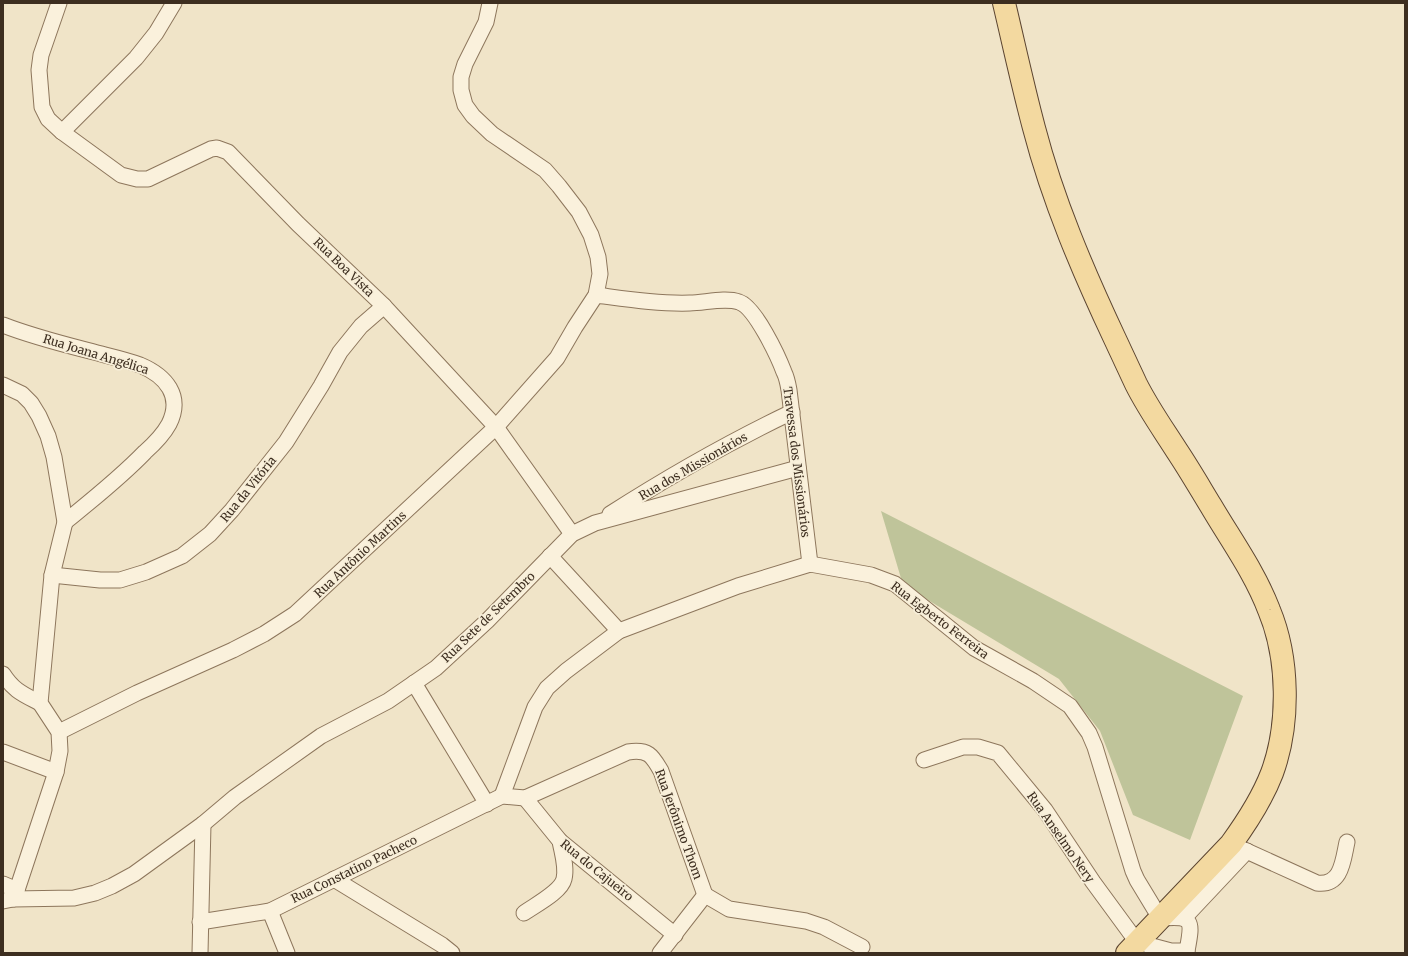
<svg xmlns="http://www.w3.org/2000/svg" width="1408" height="956" font-family="Merriweather,serif">
<style>
.cemetery{fill:#bfc49a}
.lines{fill:none;stroke-linecap:round;stroke-linejoin:round}
.minor-casing{stroke:#8d765c;stroke-width:17}
.primary-casing{stroke:#5b4430;stroke-width:24}
.minor{stroke:#faf1dc;stroke-width:15}
.primary{stroke:#f3d9a0;stroke-width:22}
.labels{text-anchor:middle;dominant-baseline:central;stroke-width:3.5;stroke-linejoin:round;paint-order:stroke}
.street-label{font-size:12px;fill:#3d2e20;stroke:#f7eed8}
</style>
<rect width="100%" height="100%" fill="#f0e4c8"/>
<!-- cemetery -->
<path class="cemetery" d="M 881,511 L 1243,696 L 1190,840 L 1133,815 L 1100,731 L 1059,679 L 903,585 Z"/>
<g class="lines">
<!-- minor casing -->
<g class="minor-casing">
<g id="minor">
<path d="M 59,3 L 41,55 L 39,70 L 42,107 L 48,119 L 62,132 L 121,175 L 137,179 L 148,179 L 211,149 L 217,148 L 228,152 L 298,224 L 384,306 L 496,427 L 572,534"/>
<path d="M 62,132 L 136,58 L 156,33 L 174,3"/>
<path d="M 596,295 C 627,299 659,304 690,303 C 704,303 725,297 739,302 C 755,307 778,356 784,372 C 787,378 788,384 789,390 L 810,564"/>
<path d="M 3,325 C 36,338 71,346 105,355 C 117,358 129,361 140,365 C 166,376 183,396 169,424 C 163,435 154,444 145,452 C 120,478 92,500 65,522"/>
<path d="M 3,385 L 22,394 L 31,403 L 39,416 L 48,436 L 54,457 L 65,522 L 52,575 L 40,703 L 59,732 L 60,751 L 56,772 L 17,890 L 13,899"/>
<path d="M 610,514 C 668,477 729,442 792,412"/>
<path d="M 550,556 L 619,631"/>
<path d="M 52,575 L 100,580 L 120,580 L 146,572 L 182,556 L 210,534 L 232,510 L 286,442 L 321,386 L 340,352 L 361,326 L 384,306"/>
<path d="M 3,674 C 14,691 23,694 40,703"/>
<path d="M 414,683 L 487,804"/>
<path d="M 59,732 L 137,693 L 233,650 L 264,634 L 295,614 L 496,427 L 557,358 L 575,327 L 596,295 L 600,274 L 598,257 L 591,235 L 579,212 L 559,186 L 545,170 L 492,134 L 473,116 L 465,105 L 461,90 L 461,77 L 465,64 L 486,22 L 490,3"/>
<path d="M 3,752 L 56,772"/>
<path d="M 924,760 L 963,747 L 978,747 L 998,753 L 1045,810 L 1093,882 L 1137,942 L 1171,951 L 1187,951 L 1186,953"/>
<path d="M 502,796 L 535,707 L 547,688 L 566,671 L 619,631 L 738,586 L 810,564 L 871,575 L 895,584 L 974,648 L 1033,681 L 1070,706 L 1089,733 L 1095,747 L 1133,871 L 1137,880 L 1160,918 C 1193,916 1193,919 1187,951"/>
<path d="M 525,798 L 560,841 L 675,935"/>
<path d="M 1231,844 L 1317,883 C 1342,886 1343,860 1347,842"/>
<path d="M 334,879 L 442,945 L 452,953"/>
<path d="M 3,884 L 17,890"/>
<path d="M 705,895 L 729,909 L 806,921 L 824,927 L 862,947"/>
<path d="M 3,901 L 13,899 L 74,898 L 95,893 L 112,886 L 134,874 L 203,824 L 235,797 L 321,736 L 388,701 L 436,668 L 487,621 L 572,534 L 595,523 L 798,468"/>
<path d="M 270,911 L 287,953"/>
<path d="M 524,913 C 535,905 561,892 564,879 C 567,867 562,853 560,841"/>
<path d="M 1184,918 L 1247,851"/>
<path d="M 200,922 L 270,911 L 502,796 L 525,798 L 628,752 C 648,749 652,755 661,771 L 705,895"/>
<path d="M 200,953 L 203,824"/>
<path d="M 660,953 L 705,895"/>
</g>
</g>
<!-- primary casing -->
<g class="primary-casing">
<path id="primary" d="M 1004,3 C 1014,45 1023,87 1034,128 C 1053,201 1083,271 1115,339 C 1122,354 1129,369 1136,384 C 1148,408 1163,429 1177,451 C 1189,469 1200,488 1211,506 C 1231,540 1255,573 1269,610 C 1289,658 1290,724 1272,773 C 1262,799 1247,822 1231,844 L 1127,953"/>
</g>
<!-- minor -->
<use href="#minor" class="minor"/>
<!-- primary -->
<use href="#primary" class="primary"/>
</g>
<g class="labels">
<!-- street labels -->
<g class="street-label">
<text transform="translate(344 267) rotate(44)">Rua Boa Vista</text>
<text transform="translate(96 354) rotate(17)">Rua Joana Angélica</text>
<text transform="translate(797 462) rotate(83)">Travessa dos Missionários</text>
<text transform="translate(693 466) rotate(-30)">Rua dos Missionários</text>
<text transform="translate(248 489) rotate(-51)">Rua da Vitória</text>
<text transform="translate(360 554) rotate(-43)">Rua Antônio Martins</text>
<text transform="translate(488 617) rotate(-44)">Rua Sete de Setembro</text>
<text transform="translate(940 620) rotate(37)">Rua Egberto Ferreira</text>
<text transform="translate(679 824) rotate(70)">Rua Jerônimo Thom</text>
<text transform="translate(1061 837) rotate(55)">Rua Anselmo Nery</text>
<text transform="translate(354 869) rotate(-26)">Rua Constatino Pacheco</text>
<text transform="translate(597 870) rotate(39)">Rua do Cajueiro</text>
</g>
</g>
<!-- border -->
<rect width="1408" height="956" fill="none" stroke="#3d2e20" stroke-width="8"/>
</svg>
